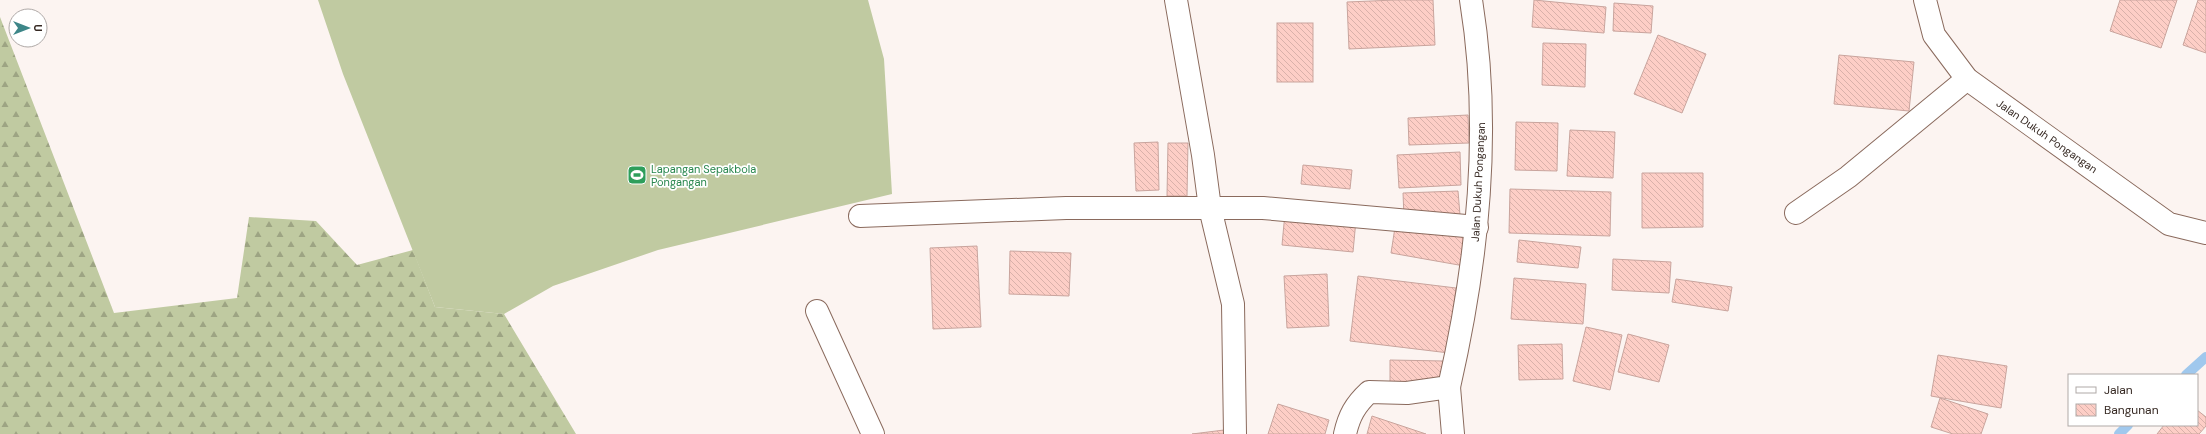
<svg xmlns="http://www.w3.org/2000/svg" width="2206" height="434" font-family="'DM Sans',sans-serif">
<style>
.grass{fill:#c0caa1}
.forest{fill:url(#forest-firs)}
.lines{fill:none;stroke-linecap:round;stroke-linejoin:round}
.stream{stroke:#a0c8ed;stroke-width:10}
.building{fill:url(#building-back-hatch);stroke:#c9a49d}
.minor-casing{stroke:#8a6a5d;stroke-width:24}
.minor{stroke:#fff;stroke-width:22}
.labels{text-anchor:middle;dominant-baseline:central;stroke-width:3.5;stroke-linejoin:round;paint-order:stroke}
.street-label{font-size:11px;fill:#362923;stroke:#fff}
.leisure-label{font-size:11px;fill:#27864d;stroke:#fff;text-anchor:start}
</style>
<defs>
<pattern id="forest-firs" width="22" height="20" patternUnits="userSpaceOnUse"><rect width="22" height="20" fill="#c0caa1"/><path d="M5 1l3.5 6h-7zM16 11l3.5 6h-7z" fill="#9da483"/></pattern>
<pattern id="building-back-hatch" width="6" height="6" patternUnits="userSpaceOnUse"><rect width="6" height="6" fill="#fdcec6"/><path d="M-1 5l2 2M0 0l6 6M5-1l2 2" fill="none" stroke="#d9b1aa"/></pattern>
</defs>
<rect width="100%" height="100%" fill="#fcf4f1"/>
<!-- grass -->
<path class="grass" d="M 318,0 L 868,0 L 884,59 L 892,194 L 658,250 L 553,286 L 504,314 L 435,307 L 343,74 Z"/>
<!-- forest -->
<path class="forest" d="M 0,17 L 114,313 L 237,298 L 249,217 L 316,221 L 357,265 L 413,250 L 435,307 L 504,314 L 576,434 L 0,434 Z"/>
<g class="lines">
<!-- stream -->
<g class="stream">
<path d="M 2186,375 L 2206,357"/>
<path d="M 2119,434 L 2128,425"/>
</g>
</g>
<!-- building -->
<g class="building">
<path d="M 1395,0 L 1433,0 L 1435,45 L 1349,49 L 1347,2 Z"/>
<path d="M 1534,0 L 1606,7 L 1604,33 L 1532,27 Z"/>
<path d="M 2120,0 L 2177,0 L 2161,48 L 2110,31 Z"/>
<path d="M 2198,0 L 2206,0 L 2206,53 L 2183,45 Z"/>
<path d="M 1614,3 L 1653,6 L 1651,33 L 1613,31 Z"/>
<rect x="1277" y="23" width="36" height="59"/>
<path d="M 1658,35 L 1706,54 L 1682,113 L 1634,94 Z"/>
<path d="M 1543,43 L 1586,44 L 1585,87 L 1542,85 Z"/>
<path d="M 1839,55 L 1914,62 L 1909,111 L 1834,104 Z"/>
<path d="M 1468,115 L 1469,143 L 1409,145 L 1408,118 Z"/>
<path d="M 1516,122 L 1558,123 L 1557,171 L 1515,170 Z"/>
<path d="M 1570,130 L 1615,132 L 1613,178 L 1567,176 Z"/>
<path d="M 1158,142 L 1159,190 L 1136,191 L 1134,143 Z"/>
<path d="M 1168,143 L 1188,143 L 1187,196 L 1167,196 Z"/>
<path d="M 1460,152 L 1461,185 L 1399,188 L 1397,155 Z"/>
<path d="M 1303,165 L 1352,170 L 1350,189 L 1301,184 Z"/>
<path d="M 1642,173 L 1703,173 L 1703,227 L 1642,228 Z"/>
<path d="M 1510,189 L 1611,192 L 1610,236 L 1509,233 Z"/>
<path d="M 1458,191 L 1460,215 L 1404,217 L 1403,193 Z"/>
<path d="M 1285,213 L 1356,220 L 1353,252 L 1282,245 Z"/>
<path d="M 1396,221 L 1475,234 L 1470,267 L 1391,253 Z"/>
<path d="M 1519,240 L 1581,247 L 1578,268 L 1517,262 Z"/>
<path d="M 977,246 L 981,327 L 933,329 L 930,248 Z"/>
<path d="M 1010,251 L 1071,253 L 1069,296 L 1009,294 Z"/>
<path d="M 1613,259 L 1671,262 L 1669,293 L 1612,290 Z"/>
<path d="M 1327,274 L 1329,326 L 1287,328 L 1284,276 Z"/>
<path d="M 1358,276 L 1456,288 L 1449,353 L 1350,341 Z"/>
<path d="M 1514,278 L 1586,284 L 1583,324 L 1511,319 Z"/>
<path d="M 1676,279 L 1732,287 L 1728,311 L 1672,302 Z"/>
<path d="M 1586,327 L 1622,335 L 1610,390 L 1573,381 Z"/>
<path d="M 1628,334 L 1669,345 L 1659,382 L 1618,372 Z"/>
<path d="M 1562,344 L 1563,379 L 1519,380 L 1518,345 Z"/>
<path d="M 1938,355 L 2007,366 L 2001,408 L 1931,396 Z"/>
<path d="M 1390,360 L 1444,361 L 1444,383 L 1390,384 Z"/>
<path d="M 1940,398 L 1988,414 L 1981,434 L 1953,434 L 1931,427 Z"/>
<path d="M 1278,404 L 1329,420 L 1325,434 L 1268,434 Z"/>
<path d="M 2197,410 L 2206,417 L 2206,426 L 2199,434 L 2157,434 L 2164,425 L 2197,425 Z"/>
<path d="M 1372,416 L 1426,434 L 1367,434 Z"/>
<path d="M 1224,430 L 1224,434 L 1192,434 Z"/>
</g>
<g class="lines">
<!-- minor casing -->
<g class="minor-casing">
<g id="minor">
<path d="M 1176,0 L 1203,155 L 1210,208 L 1233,304 L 1235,434"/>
<path d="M 1925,0 L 1934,35 L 1967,79 L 2169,224 L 2206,233"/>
<path d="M 1796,213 L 1848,177 L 1967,79"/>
<path d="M 860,216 L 1066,208 L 1263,208 L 1477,227"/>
<path d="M 817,311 L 873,434"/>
<path d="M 1449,387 L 1453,434"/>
<path d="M 1345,434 C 1349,416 1355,405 1369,392 L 1407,393 L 1449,387 C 1478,260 1492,129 1471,0"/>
</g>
</g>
<!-- minor -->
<use href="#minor" class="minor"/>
</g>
<!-- icons -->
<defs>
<g id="stadium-square" transform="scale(1)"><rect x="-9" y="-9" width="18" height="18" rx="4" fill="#2e9e5b" stroke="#fff"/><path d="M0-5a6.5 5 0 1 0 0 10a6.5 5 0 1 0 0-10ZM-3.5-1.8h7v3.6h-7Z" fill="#fff"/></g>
</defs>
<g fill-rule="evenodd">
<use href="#stadium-square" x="637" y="175"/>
</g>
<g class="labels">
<!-- street labels -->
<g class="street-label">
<text transform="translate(2047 136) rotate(35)">Jalan Dukuh Pongangan</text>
<text transform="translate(1478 182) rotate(-87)">Jalan Dukuh Pongangan</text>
</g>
<!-- leisure labels -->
<g class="leisure-label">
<text x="651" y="169">Lapangan Sepakbola<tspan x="651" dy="13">Pongangan</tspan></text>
</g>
</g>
<!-- legend -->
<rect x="2068" y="374" width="130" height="52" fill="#ffffff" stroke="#afa9a7"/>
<rect x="2076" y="387" width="20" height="6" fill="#ffffff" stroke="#afa9a7"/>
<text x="2104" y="394" font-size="12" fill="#362923">Jalan</text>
<rect x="2076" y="404" width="20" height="12" fill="url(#building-back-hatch)" stroke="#afa9a7"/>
<text x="2104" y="414" font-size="12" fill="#362923">Bangunan</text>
<!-- north arrow -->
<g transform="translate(28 28) rotate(90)"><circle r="19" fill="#ffffff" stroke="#afa9a7"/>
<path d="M0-3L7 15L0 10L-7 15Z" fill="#3d8688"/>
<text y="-6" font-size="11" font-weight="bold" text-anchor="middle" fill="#362923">U</text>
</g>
</svg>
